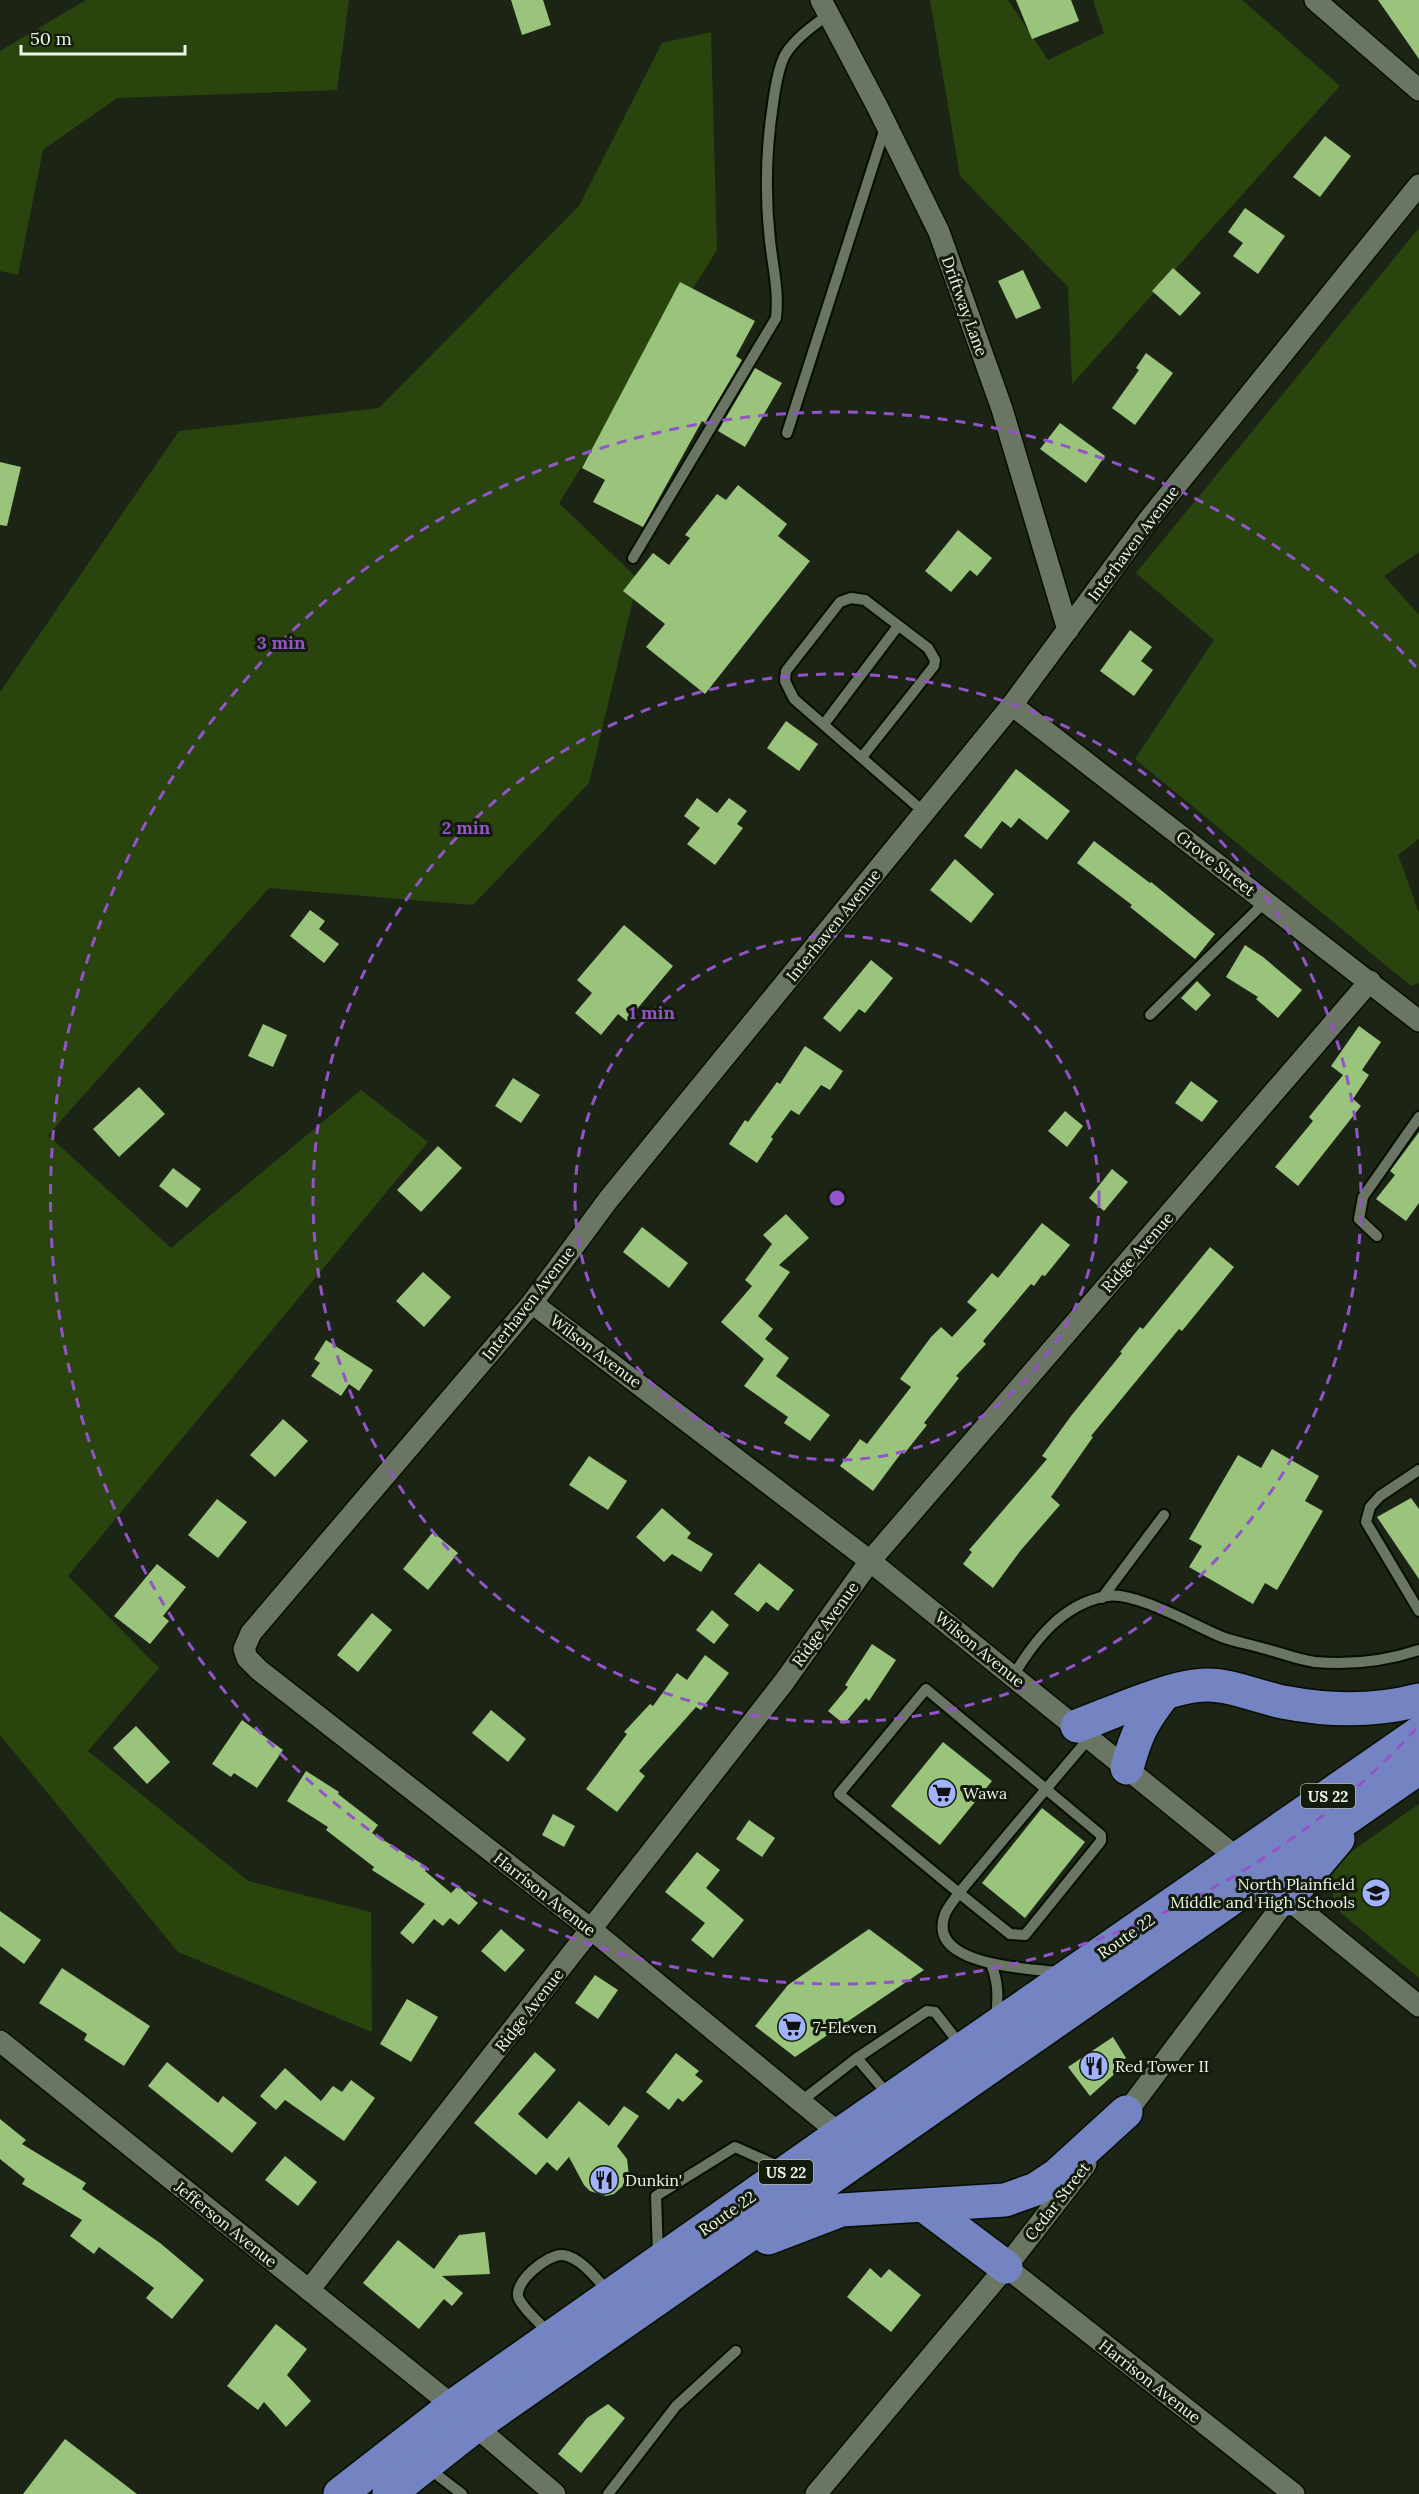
<svg xmlns="http://www.w3.org/2000/svg" width="1419" height="2494" font-family="Lora,serif">
<style>
.green{fill:#29450d}
.building{fill:#9ac47b}
.lines{fill:none;stroke-linecap:round;stroke-linejoin:round}
.service-casing{stroke:#060e02;stroke-width:14}
.minor-casing{stroke:#060e02;stroke-width:24}
.trunk-casing{stroke:#060e02;stroke-width:36}
.service{stroke:#6a7663;stroke-width:10}
.minor{stroke:#6a7663;stroke-width:21}
.trunk{stroke:#7484c3;stroke-width:33}
.ring{fill:none;stroke:#9254c8;stroke-width:3;stroke-dasharray:10 8}
.labels{text-anchor:middle;dominant-baseline:central;stroke-width:6;stroke-linejoin:round;paint-order:stroke}
.shield{fill:#131c0c;stroke:#acb4a7;stroke-width:1.5}
.shield-label{font-size:15px;font-weight:bold;fill:#eef5ea}
.street-label{font-size:16px;fill:#eef5ea;stroke:#131c0c}
.poi-label{font-size:16px;fill:#eef5ea;stroke:#131c0c;text-anchor:start}
.centre{fill:#9254c8;stroke:#131c0c;stroke-width:3}
.ring-label{font-size:18px;text-anchor:middle;font-weight:bold;fill:#9254c8;stroke:#131c0c;stroke-width:6;stroke-linejoin:round;paint-order:stroke}
</style>
<rect width="100%" height="100%" fill="#1c2515"/>
<!-- green -->
<g class="green">
<path d="M 86,0 L 349,0 L 337,90 L 117,98 L 43,150 L 18,275 L 0,271 L 0,51 Z"/>
<path d="M 930,0 L 1008,0 L 1048,60 L 1104,33 L 1093,0 L 1242,0 L 1340,86 L 1072,384 L 1068,287 L 960,176 Z"/>
<path d="M 711,32 L 717,250 L 559,503 L 638,579 L 589,783 L 473,905 L 269,888 L 48,1135 L 171,1248 L 361,1090 L 428,1142 L 68,1576 L 159,1668 L 88,1751 L 248,1881 L 371,1912 L 372,2032 L 178,1952 L 0,1735 L 0,692 L 179,431 L 379,408 L 579,206 L 662,43 Z"/>
<path d="M 1419,228 L 1419,552 L 1384,576 L 1419,615 L 1419,839 L 1398,855 L 1419,913 L 1419,983 L 1411,986 L 1135,759 L 1214,640 L 1136,573 Z"/>
<path d="M 1419,1804 L 1419,1978 L 1335,1908 L 1330,1877 L 1348,1854 Z"/>
</g>
<!-- building -->
<g class="building">
<path d="M 511,0 L 543,0 L 551,25 L 522,35 Z"/>
<path d="M 1016,0 L 1071,0 L 1079,21 L 1032,39 Z"/>
<path d="M 1378,0 L 1419,0 L 1419,59 Z"/>
<path d="M 1325,136 L 1351,156 L 1320,197 L 1293,177 Z"/>
<path d="M 1245,208 L 1285,236 L 1258,274 L 1233,256 L 1243,243 L 1228,232 Z"/>
<path d="M 1173,268 L 1201,293 L 1180,316 L 1152,291 Z"/>
<path d="M 1023,270 L 1041,308 L 1016,319 L 998,281 Z"/>
<path d="M 680,282 L 755,321 L 736,356 L 742,360 L 705,423 L 702,421 L 643,527 L 593,502 L 605,480 L 582,468 Z"/>
<path d="M 1146,353 L 1173,373 L 1135,425 L 1112,408 L 1139,370 L 1136,368 Z"/>
<path d="M 755,368 L 782,383 L 745,447 L 718,431 Z"/>
<path d="M 1060,423 L 1105,456 L 1086,483 L 1040,449 Z"/>
<path d="M 0,462 L 21,467 L 7,526 L 0,525 Z"/>
<path d="M 738,485 L 787,524 L 778,536 L 810,561 L 705,694 L 646,647 L 665,624 L 623,591 L 653,553 L 669,565 L 690,538 L 685,535 L 717,494 L 726,500 Z"/>
<path d="M 958,530 L 992,558 L 977,576 L 970,570 L 951,592 L 925,571 Z"/>
<path d="M 1130,630 L 1152,647 L 1141,661 L 1153,670 L 1134,696 L 1100,671 Z"/>
<path d="M 786,721 L 818,744 L 799,771 L 767,748 Z"/>
<path d="M 1016,769 L 1070,811 L 1047,840 L 1019,818 L 1011,828 L 1002,821 L 981,849 L 964,836 Z"/>
<path d="M 697,798 L 717,813 L 729,798 L 747,811 L 737,824 L 743,828 L 715,865 L 687,844 L 700,828 L 684,816 Z"/>
<path d="M 1094,841 L 1150,883 L 1151,882 L 1215,934 L 1195,959 L 1130,907 L 1132,905 L 1077,863 Z"/>
<path d="M 955,859 L 994,894 L 971,923 L 930,890 Z"/>
<path d="M 310,910 L 325,921 L 319,929 L 339,944 L 324,963 L 290,936 Z"/>
<path d="M 624,925 L 673,966 L 627,1021 L 618,1014 L 601,1035 L 575,1013 L 592,993 L 577,980 Z"/>
<path d="M 1245,945 L 1263,957 L 1302,990 L 1278,1018 L 1256,999 L 1258,997 L 1226,977 Z"/>
<path d="M 871,960 L 893,978 L 865,1013 L 859,1009 L 840,1032 L 823,1018 Z"/>
<path d="M 1197,981 L 1211,995 L 1196,1011 L 1181,998 Z"/>
<path d="M 263,1024 L 287,1035 L 273,1067 L 248,1056 Z"/>
<path d="M 1359,1026 L 1381,1042 L 1362,1070 L 1369,1075 L 1353,1099 L 1361,1106 L 1298,1186 L 1275,1167 L 1313,1121 L 1309,1117 L 1343,1075 L 1331,1066 Z"/>
<path d="M 805,1046 L 843,1071 L 830,1090 L 821,1085 L 799,1115 L 791,1110 L 771,1137 L 773,1139 L 757,1163 L 729,1144 L 745,1120 L 748,1122 L 777,1082 L 780,1084 Z"/>
<path d="M 513,1078 L 540,1095 L 521,1123 L 495,1106 Z"/>
<path d="M 1191,1081 L 1218,1101 L 1202,1122 L 1175,1103 Z"/>
<path d="M 139,1087 L 165,1114 L 119,1157 L 93,1129 Z"/>
<path d="M 1065,1111 L 1083,1126 L 1067,1147 L 1048,1131 Z"/>
<path d="M 1419,1132 L 1419,1203 L 1406,1221 L 1376,1199 L 1395,1175 L 1390,1171 Z"/>
<path d="M 438,1146 L 462,1168 L 421,1212 L 397,1190 Z"/>
<path d="M 173,1168 L 201,1189 L 187,1208 L 159,1186 Z"/>
<path d="M 1112,1169 L 1128,1182 L 1104,1211 L 1089,1198 Z"/>
<path d="M 786,1214 L 809,1238 L 779,1265 L 790,1272 L 758,1316 L 773,1329 L 765,1339 L 789,1358 L 776,1376 L 830,1415 L 810,1441 L 784,1423 L 788,1417 L 744,1386 L 764,1359 L 721,1322 L 752,1286 L 745,1280 L 772,1244 L 763,1235 Z"/>
<path d="M 1042,1223 L 1070,1245 L 1045,1276 L 1042,1275 L 1034,1286 L 1031,1284 L 983,1341 L 986,1344 L 956,1376 L 959,1378 L 924,1423 L 927,1425 L 904,1454 L 902,1452 L 873,1491 L 840,1466 L 860,1439 L 867,1444 L 911,1387 L 900,1379 L 931,1337 L 941,1327 L 952,1337 L 977,1310 L 967,1302 L 992,1273 L 998,1278 Z"/>
<path d="M 642,1227 L 688,1263 L 669,1288 L 623,1252 Z"/>
<path d="M 1210,1247 L 1234,1267 L 1182,1331 L 1179,1329 L 1091,1436 L 1093,1437 L 1051,1497 L 1060,1505 L 1021,1550 L 993,1588 L 963,1564 L 972,1552 L 969,1550 L 1047,1459 L 1042,1456 L 1071,1416 L 1122,1353 L 1120,1352 L 1140,1327 L 1143,1329 Z"/>
<path d="M 423,1272 L 451,1297 L 424,1327 L 396,1301 Z"/>
<path d="M 326,1340 L 373,1370 L 359,1391 L 349,1384 L 341,1396 L 311,1376 L 320,1363 L 314,1359 Z"/>
<path d="M 283,1419 L 308,1441 L 275,1477 L 250,1455 Z"/>
<path d="M 1272,1449 L 1319,1476 L 1305,1501 L 1323,1511 L 1277,1590 L 1265,1583 L 1253,1604 L 1189,1567 L 1202,1546 L 1189,1539 L 1238,1455 L 1261,1468 Z"/>
<path d="M 589,1456 L 627,1481 L 608,1510 L 569,1485 Z"/>
<path d="M 1411,1498 L 1419,1509 L 1419,1579 L 1377,1517 Z"/>
<path d="M 217,1499 L 247,1522 L 218,1558 L 188,1535 Z"/>
<path d="M 662,1508 L 691,1533 L 687,1538 L 713,1554 L 701,1572 L 672,1554 L 664,1562 L 636,1537 Z"/>
<path d="M 433,1532 L 458,1553 L 428,1590 L 403,1569 Z"/>
<path d="M 759,1563 L 794,1590 L 778,1611 L 766,1602 L 758,1612 L 734,1594 Z"/>
<path d="M 157,1564 L 186,1587 L 163,1616 L 169,1621 L 150,1644 L 114,1616 Z"/>
<path d="M 712,1610 L 729,1625 L 714,1644 L 696,1630 Z"/>
<path d="M 372,1613 L 392,1630 L 358,1672 L 337,1655 Z"/>
<path d="M 872,1644 L 896,1660 L 869,1701 L 866,1698 L 844,1724 L 828,1711 L 848,1687 L 845,1685 Z"/>
<path d="M 705,1655 L 729,1673 L 701,1710 L 696,1707 L 639,1771 L 645,1776 L 617,1812 L 586,1789 L 627,1734 L 624,1732 L 650,1704 L 653,1706 L 677,1673 L 687,1680 Z"/>
<path d="M 491,1710 L 526,1739 L 508,1762 L 472,1733 Z"/>
<path d="M 242,1720 L 283,1750 L 257,1788 L 234,1773 L 231,1777 L 212,1764 Z"/>
<path d="M 136,1726 L 170,1762 L 147,1784 L 113,1748 Z"/>
<path d="M 943,1742 L 992,1781 L 940,1845 L 891,1806 Z"/>
<path d="M 306,1771 L 339,1792 L 338,1794 L 378,1825 L 372,1833 L 427,1867 L 425,1871 L 451,1893 L 458,1886 L 478,1903 L 459,1925 L 450,1918 L 443,1926 L 434,1919 L 413,1944 L 400,1933 L 425,1904 L 372,1870 L 374,1867 L 326,1830 L 328,1827 L 287,1801 Z"/>
<path d="M 1042,1808 L 1085,1842 L 1025,1918 L 982,1883 Z"/>
<path d="M 553,1814 L 575,1826 L 564,1847 L 542,1835 Z"/>
<path d="M 749,1820 L 775,1838 L 762,1857 L 736,1839 Z"/>
<path d="M 697,1852 L 720,1870 L 706,1888 L 744,1920 L 713,1958 L 691,1940 L 705,1923 L 665,1892 Z"/>
<path d="M 0,1911 L 41,1940 L 24,1964 L 0,1946 Z"/>
<path d="M 501,1929 L 525,1950 L 505,1972 L 481,1951 Z"/>
<path d="M 869,1929 L 924,1970 L 795,2057 L 755,2026 L 788,1985 Z"/>
<path d="M 62,1968 L 150,2026 L 124,2066 L 84,2040 L 87,2034 L 39,2003 Z"/>
<path d="M 595,1975 L 618,1990 L 598,2019 L 575,2003 Z"/>
<path d="M 407,1999 L 438,2017 L 411,2062 L 380,2044 Z"/>
<path d="M 1113,2037 L 1126,2058 L 1117,2064 L 1120,2069 L 1090,2096 L 1068,2067 Z"/>
<path d="M 535,2052 L 556,2070 L 518,2114 L 547,2139 L 579,2101 L 609,2126 L 624,2106 L 639,2116 L 617,2146 L 627,2159 L 629,2176 L 626,2183 L 614,2194 L 606,2196 L 590,2191 L 584,2185 L 569,2157 L 557,2171 L 547,2162 L 536,2175 L 474,2123 Z"/>
<path d="M 676,2053 L 699,2071 L 695,2075 L 703,2081 L 683,2102 L 678,2098 L 669,2110 L 646,2092 Z"/>
<path d="M 167,2062 L 218,2103 L 223,2096 L 257,2123 L 232,2153 L 148,2086 Z"/>
<path d="M 285,2068 L 321,2101 L 333,2086 L 342,2092 L 351,2080 L 375,2098 L 344,2141 L 285,2100 L 276,2110 L 260,2096 Z"/>
<path d="M 0,2119 L 26,2140 L 22,2144 L 86,2183 L 82,2189 L 160,2243 L 204,2280 L 172,2319 L 146,2298 L 154,2288 L 99,2247 L 94,2254 L 70,2236 L 82,2220 L 22,2184 L 25,2179 L 0,2159 Z"/>
<path d="M 285,2156 L 317,2182 L 298,2206 L 265,2180 Z"/>
<path d="M 485,2232 L 490,2274 L 442,2276 L 463,2293 L 452,2306 L 444,2299 L 419,2329 L 363,2283 L 398,2240 L 434,2269 L 459,2235 Z"/>
<path d="M 870,2268 L 881,2278 L 889,2269 L 921,2295 L 891,2332 L 847,2297 Z"/>
<path d="M 276,2324 L 307,2349 L 287,2375 L 311,2401 L 286,2427 L 264,2402 L 258,2410 L 227,2386 Z"/>
<path d="M 608,2404 L 625,2418 L 581,2473 L 558,2454 L 587,2418 Z"/>
<path d="M 65,2439 L 137,2494 L 23,2494 Z"/>
</g>
<g class="lines">
<!-- service casing -->
<g class="service-casing">
<g id="service">
<path d="M 787,433 L 885,128"/>
<path d="M 633,558 L 776,318 C 779,291 773,268 770,241 C 765,195 766,149 773,104 C 775,89 778,68 785,55 C 795,38 813,26 828,15"/>
<path d="M 824,724 L 898,626"/>
<path d="M 862,757 L 934,666 L 935,660 L 928,648 L 865,600 L 851,598 L 840,602 L 786,671 L 785,681 L 794,699 L 924,812"/>
<path d="M 1150,1015 L 1266,901"/>
<path d="M 1377,1236 L 1359,1219 L 1363,1197 L 1419,1117"/>
<path d="M 1419,1470 L 1380,1496 L 1370,1507 L 1366,1522 L 1419,1611"/>
<path d="M 1102,1598 L 1164,1515"/>
<path d="M 1013,1676 C 1035,1640 1062,1604 1107,1596 C 1135,1591 1195,1626 1222,1637 C 1235,1642 1249,1644 1262,1648 C 1279,1652 1298,1660 1315,1662 C 1349,1665 1386,1661 1419,1650"/>
<path d="M 991,1964 C 999,1983 998,1999 996,2019"/>
<path d="M 1060,1972 C 1030,1969 929,1966 944,1917 C 946,1909 954,1900 959,1893 L 1010,1934 L 1025,1935 L 1101,1841 L 1101,1835 L 926,1689 L 839,1794 L 959,1893 C 1002,1841 1046,1789 1090,1737"/>
<path d="M 857,2058 L 890,2097"/>
<path d="M 800,2102 L 857,2058 L 927,2011 L 935,2012 L 962,2047"/>
<path d="M 658,2255 L 656,2196 L 735,2147 L 782,2168"/>
<path d="M 549,2333 C 540,2323 525,2311 519,2299 C 511,2283 549,2253 563,2255 C 582,2258 596,2279 609,2292"/>
<path d="M 428,2468 L 462,2494"/>
<path d="M 608,2494 L 676,2406 L 736,2351"/>
</g>
</g>
<!-- minor casing -->
<g class="minor-casing">
<g id="minor">
<path d="M 821,0 L 877,106 L 939,232 L 1002,409 L 1068,630"/>
<path d="M 1315,0 L 1419,90"/>
<path d="M 1012,705 L 1419,1021"/>
<path d="M 532,1303 L 870,1561 L 1246,1865"/>
<path d="M 1279,1892 L 1419,2006"/>
<path d="M 0,2041 L 453,2406"/>
<path d="M 1120,2121 L 1287,1899"/>
<path d="M 840,2134 L 592,1930 L 259,1670 L 247,1658 L 244,1649 L 251,1633 L 532,1303 L 608,1200 L 1012,705 L 1150,518 L 1419,185"/>
<path d="M 1006,2267 L 1294,2494"/>
<path d="M 309,2290 L 784,1682 L 870,1561 L 1370,981"/>
<path d="M 475,2426 L 555,2494"/>
<path d="M 816,2494 L 1006,2267 L 1086,2164"/>
</g>
</g>
<!-- trunk casing -->
<g class="trunk-casing">
<g id="trunk">
<path d="M 1077,1726 C 1112,1713 1172,1685 1207,1685 C 1233,1685 1258,1697 1283,1702 C 1329,1711 1374,1712 1419,1700"/>
<path d="M 1127,1768 C 1136,1735 1142,1722 1163,1695"/>
<path d="M 1287,1899 L 1338,1839"/>
<path d="M 926,2207 L 1006,2267"/>
<path d="M 768,2238 L 841,2210 L 1005,2200 L 1036,2189 L 1057,2175 L 1126,2112"/>
<path d="M 340,2494 L 453,2406 L 840,2134 L 1419,1733"/>
<path d="M 389,2494 L 475,2426 L 1419,1768"/>
</g>
</g>
<!-- service -->
<use href="#service" class="service"/>
<!-- minor -->
<use href="#minor" class="minor"/>
<!-- trunk -->
<use href="#trunk" class="trunk"/>
</g>
<!-- distance rings -->
<g class="ring">
<circle cx="837" cy="1198" r="262"/>
<circle cx="837" cy="1198" r="524"/>
<path d="M1416 1729A786 786 0 1 1 1416 667"/>
</g>
<!-- icons -->
<defs>
<g id="supermarket-disc" transform="scale(1.5)"><circle r="9.5" fill="#a1b3fd" stroke="#131c0c"/><path d="M-6-5.5h2.5l.6 2H6L4.5 2H-2.5L-4.4-4H-6ZM-1.5 3.2a1.3 1.3 0 1 0 .1 0ZM3 3.2a1.3 1.3 0 1 0 .1 0Z" fill="#111"/></g>
<g id="school-disc" transform="scale(1.5)"><circle r="9.5" fill="#a1b3fd" stroke="#131c0c"/><path d="M0-5L7-2L0 1L-7-2ZM-4 1L0 2.5L4 1V4Q0 6-4 4Z" fill="#111"/></g>
<g id="restaurant-disc" transform="scale(1.5)"><circle r="9.5" fill="#a1b3fd" stroke="#131c0c"/><path d="M-5-6h1v4h1v-4h1v4h1v-4h1v5L-1.5 .5V6h-2V.5L-5-1ZM5-6V6H3V1.5H1.5Q1.5-4 5-6Z" fill="#111"/></g>
</defs>
<g fill-rule="evenodd">
<use href="#supermarket-disc" x="942" y="1793"/>
<use href="#school-disc" x="1376" y="1893"/>
<use href="#supermarket-disc" x="792" y="2027"/>
<use href="#restaurant-disc" x="1094" y="2066"/>
<use href="#restaurant-disc" x="604" y="2180"/>
</g>
<g class="labels">
<!-- shield labels -->
<g class="shield">
<rect x="1301" y="1784" width="54" height="24" rx="4.5"/>
<rect x="759" y="2160" width="54" height="24" rx="4.5"/>
</g>
<g class="shield-label">
<text x="1328" y="1796">US 22</text>
<text x="786" y="2172">US 22</text>
</g>
<!-- street labels -->
<g class="street-label">
<text transform="translate(965 306) rotate(70)">Driftway Lane</text>
<text transform="translate(1133 543) rotate(-53)">Interhaven Avenue</text>
<text transform="translate(1216 863) rotate(38)">Grove Street</text>
<text transform="translate(833 925) rotate(-51)">Interhaven Avenue</text>
<text transform="translate(1137 1252) rotate(-49)">Ridge Avenue</text>
<text transform="translate(528 1303) rotate(-52)">Interhaven Avenue</text>
<text transform="translate(596 1351) rotate(37)">Wilson Avenue</text>
<text transform="translate(825 1624) rotate(-54)">Ridge Avenue</text>
<text transform="translate(980 1649) rotate(39)">Wilson Avenue</text>
<text transform="translate(545 1894) rotate(38)">Harrison Avenue</text>
<text transform="translate(1126 1936) rotate(-35)">Route 22</text>
<text transform="translate(529 2010) rotate(-52)">Ridge Avenue</text>
<text transform="translate(1057 2201) rotate(-52)">Cedar Street</text>
<text transform="translate(727 2213) rotate(-35)">Route 22</text>
<text transform="translate(226 2224) rotate(39)">Jefferson Avenue</text>
<text transform="translate(1150 2381) rotate(38)">Harrison Avenue</text>
</g>
<!-- poi labels -->
<g class="poi-label">
<text x="963" y="1793">Wawa</text>
<text x="1355" y="1884" text-anchor="end">North Plainfield<tspan x="1355" dy="18">Middle and High Schools</tspan></text>
<text x="813" y="2027">7-Eleven</text>
<text x="1115" y="2066">Red Tower II</text>
<text x="625" y="2180">Dunkin'</text>
</g>
</g>
<circle cx="837" cy="1198" r="9" class="centre"/>
<g class="ring-label">
<text x="281" y="649">3 min</text>
<text x="466" y="834">2 min</text>
<text x="652" y="1019">1 min</text>
</g>
<!-- scale -->
<path d="M21 45v9h164v-9" fill="none" stroke="#eef5ea" stroke-width="3"/>
<text x="30" y="45" font-size="18" fill="#eef5ea" stroke="#131c0c" stroke-width="4.5" paint-order="stroke">50 m</text>
</svg>
